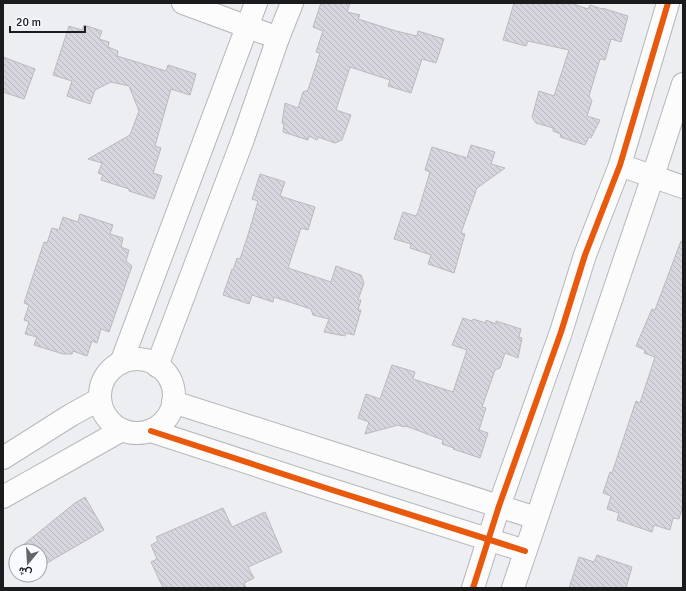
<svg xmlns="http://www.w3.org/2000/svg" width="686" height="591" font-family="Signika,Vazirmatn,sans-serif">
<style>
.building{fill:url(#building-back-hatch);stroke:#bababd}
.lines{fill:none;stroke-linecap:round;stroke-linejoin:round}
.street-casing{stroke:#b5b7b9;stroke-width:24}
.street{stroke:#fcfcfd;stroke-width:22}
.cycleway-casing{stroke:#f8faff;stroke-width:8}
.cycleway{stroke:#e8590c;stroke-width:6}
</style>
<defs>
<pattern id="building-back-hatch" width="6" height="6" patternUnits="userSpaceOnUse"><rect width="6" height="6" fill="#d7d5de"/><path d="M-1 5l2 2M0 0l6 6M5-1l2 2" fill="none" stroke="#b8b6be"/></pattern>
</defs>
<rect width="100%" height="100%" fill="#eceef1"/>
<!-- building -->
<g class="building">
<path d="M 321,3 L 350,3 L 347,12 L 360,15 L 358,19 L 396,31 L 417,36 L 418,31 L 444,39 L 436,63 L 422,59 L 411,93 L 388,86 L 390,80 L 350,67 L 336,110 L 351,115 L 342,140 L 335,143 L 318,137 L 317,140 L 309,136 L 308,140 L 283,132 L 284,124 L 282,123 L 285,103 L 298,108 L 303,92 L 308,90 L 320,53 L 316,52 L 323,31 L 313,27 Z"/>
<path d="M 514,3 L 570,3 L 588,9 L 590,5 L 602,9 L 602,8 L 628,16 L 621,42 L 611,39 L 605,60 L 600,59 L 589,96 L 592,101 L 587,116 L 600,120 L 591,138 L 589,137 L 585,145 L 560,137 L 561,134 L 553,131 L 553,128 L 536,123 L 532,117 L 539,91 L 554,96 L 569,50 L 528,41 L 526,46 L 503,40 Z"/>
<path d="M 84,25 L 102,31 L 99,39 L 109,42 L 108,47 L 118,51 L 117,56 L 166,71 L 168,65 L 196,74 L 190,95 L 171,89 L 155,146 L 161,148 L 153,173 L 162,176 L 154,199 L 129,191 L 129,189 L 101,180 L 103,175 L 98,173 L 102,163 L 88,159 L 130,135 L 139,111 L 129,86 L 111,82 L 95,90 L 90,104 L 67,96 L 72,81 L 53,75 L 69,26 L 82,30 Z"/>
<path d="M 3,57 L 35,69 L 24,99 L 3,92 Z"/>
<path d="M 471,145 L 495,152 L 491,164 L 505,168 L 477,188 L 461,233 L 465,234 L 454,273 L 428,264 L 431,255 L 410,248 L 411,244 L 394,239 L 403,212 L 416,216 L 418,212 L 430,172 L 425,170 L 432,147 L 467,158 Z"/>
<path d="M 260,174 L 285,182 L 280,196 L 315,207 L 308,230 L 301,228 L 288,268 L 331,282 L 336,266 L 361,275 L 364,283 L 358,300 L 361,300 L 358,310 L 361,310 L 354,335 L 346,333 L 345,336 L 324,332 L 329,319 L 313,315 L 311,309 L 274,297 L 273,302 L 252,295 L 249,304 L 223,295 L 232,269 L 233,270 L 237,258 L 240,259 L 247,238 L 258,201 L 252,199 Z"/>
<path d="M 80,214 L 113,225 L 110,234 L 123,238 L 121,247 L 129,250 L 126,261 L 132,266 L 109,332 L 101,329 L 97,343 L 92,341 L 87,356 L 73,351 L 72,354 L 63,354 L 34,345 L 37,337 L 25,334 L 29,322 L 24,320 L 29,305 L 24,303 L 44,242 L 47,243 L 52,228 L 59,230 L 63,217 L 78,222 Z"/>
<path d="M 681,241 L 683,242 L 683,505 L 679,519 L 673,518 L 670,530 L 654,525 L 652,532 L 617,520 L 619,513 L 607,509 L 611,496 L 603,493 L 610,472 L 612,473 L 636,401 L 640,403 L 655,357 L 644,353 L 645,350 L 636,346 L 652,309 L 655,310 Z"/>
<path d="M 463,318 L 472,321 L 473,319 L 486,323 L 486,320 L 496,324 L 496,321 L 521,329 L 519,337 L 522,338 L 518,358 L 505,353 L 500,368 L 495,370 L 482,407 L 486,408 L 479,430 L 488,433 L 480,458 L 453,449 L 454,448 L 442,444 L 443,440 L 406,426 L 405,427 L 398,425 L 365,434 L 369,422 L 358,418 L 366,394 L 380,399 L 392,365 L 415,372 L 413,379 L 453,392 L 467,350 L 452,345 Z"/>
<path d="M 85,497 L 104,530 L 40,567 L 40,551 L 26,551 L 23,545 L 75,503 Z"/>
<path d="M 223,508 L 232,527 L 265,512 L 282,552 L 248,567 L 254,578 L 244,583 L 246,588 L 163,588 L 151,562 L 157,559 L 151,545 L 158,541 L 156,537 Z"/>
<path d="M 597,555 L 632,567 L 626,588 L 569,588 L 579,557 L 594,562 Z"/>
</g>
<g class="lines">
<!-- street casing -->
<g class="street-casing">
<g id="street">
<path d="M 183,3 L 278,38"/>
<path d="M 620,165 L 683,187"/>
<circle cx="137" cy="396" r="37"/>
<path d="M 121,363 L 256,3"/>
<path d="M 157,366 L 243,139 L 278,38 L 292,3"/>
<path d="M 173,402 L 536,518"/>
<path d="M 151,431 L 329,489 L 525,551"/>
<path d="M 3,458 L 71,415 L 100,399"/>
<path d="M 3,497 L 122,430"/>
<path d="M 473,588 L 499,506 L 561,332 L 585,255 L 620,165 L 668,3"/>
<path d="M 513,588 L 653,176 L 683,84"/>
</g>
</g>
<!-- street -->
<use href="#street" class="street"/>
<!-- cycleway casing -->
<g class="cycleway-casing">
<g id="cycleway">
<path d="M 151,431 L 329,489 L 525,551"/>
<path d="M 473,588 L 499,506 L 561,332 L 585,255 L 620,165 L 668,3"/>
</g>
</g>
<!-- cycleway -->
<use href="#cycleway" class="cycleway"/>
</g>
<!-- border -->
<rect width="686" height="591" fill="none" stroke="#191b1d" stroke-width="8"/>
<!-- north arrow -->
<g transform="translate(28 563) rotate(198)"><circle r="19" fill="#f8faff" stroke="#9fa1a5"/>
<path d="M0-3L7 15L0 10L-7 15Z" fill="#636567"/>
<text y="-6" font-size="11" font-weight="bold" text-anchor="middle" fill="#191b1d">ش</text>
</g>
<!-- scale -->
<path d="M10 26v6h75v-6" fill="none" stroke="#191b1d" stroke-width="2"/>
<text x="16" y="26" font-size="12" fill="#191b1d" stroke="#f8faff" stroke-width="3" paint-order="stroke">20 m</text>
</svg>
